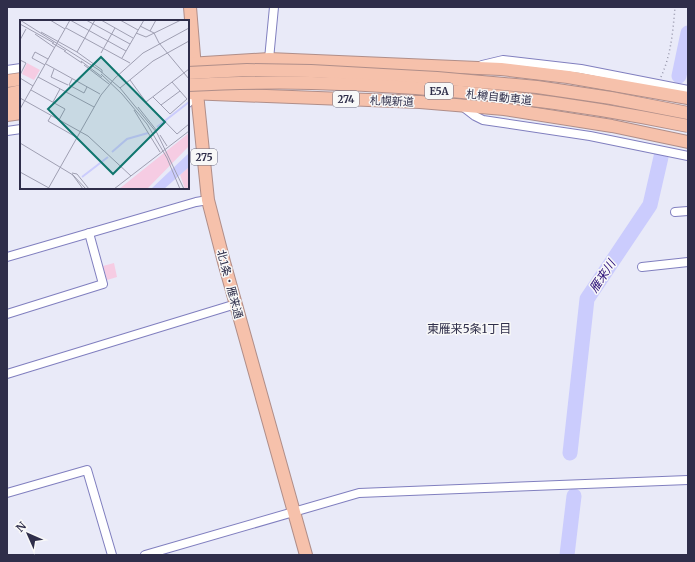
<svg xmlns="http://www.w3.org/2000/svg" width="695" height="562" font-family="Merriweather,'Noto Sans JP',serif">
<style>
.green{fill:#f6cce3}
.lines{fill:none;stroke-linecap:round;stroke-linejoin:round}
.river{stroke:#cbccfd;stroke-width:15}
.minor-casing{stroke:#807fbf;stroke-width:10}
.highway-casing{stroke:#b08e89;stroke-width:14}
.path{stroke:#9696aa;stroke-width:1.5;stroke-dasharray:1 3;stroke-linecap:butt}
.minor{stroke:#fff;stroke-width:8}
.highway{stroke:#f6c1ab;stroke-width:12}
.highway-bridge-casing{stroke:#b08e89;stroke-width:14;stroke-linecap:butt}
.highway-bridge{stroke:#f6c1ab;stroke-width:12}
.labels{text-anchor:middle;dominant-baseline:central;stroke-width:3;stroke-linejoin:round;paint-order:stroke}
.shield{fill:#f8f8f8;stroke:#6b6b7e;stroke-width:1}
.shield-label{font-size:10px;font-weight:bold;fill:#2f2e4a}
.street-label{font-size:11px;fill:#2f2e4a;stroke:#f8f8f8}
.water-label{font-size:12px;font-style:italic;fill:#2b0e78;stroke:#f8f8f8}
.neighbourhood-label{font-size:12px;fill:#2f2e4a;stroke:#f8f8f8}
.inset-river{fill:none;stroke:#cbccfd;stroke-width:2}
.inset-road{fill:none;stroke:#9f9fb2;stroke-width:1}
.view{fill:#0f766e;fill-opacity:0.15;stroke:#0f766e;stroke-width:2}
.inset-edge{fill:none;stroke:#2f2e4a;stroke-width:2}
</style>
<rect width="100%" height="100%" fill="#e9eaf8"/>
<!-- green -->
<path class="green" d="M 114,263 L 117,277 L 107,280 L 103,266 Z"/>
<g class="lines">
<!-- river -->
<g class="river">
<path d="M 679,76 L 688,33"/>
<path d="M 570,453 L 587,299 L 650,205 L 661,157"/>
<path d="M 567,555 L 574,496"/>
</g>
<!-- minor casing -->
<g class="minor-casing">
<g id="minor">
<path d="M 269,59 L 274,7"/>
<path d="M 482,65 L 503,60 L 581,69 L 688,90"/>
<path d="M 7,70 L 21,68"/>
<path d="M 188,103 L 197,93"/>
<path d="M 462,106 L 475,116 L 483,120 L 590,136 L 688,156"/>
<path d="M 7,131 L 21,129"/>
<path d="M 675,212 L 688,211"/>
<path d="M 7,257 L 196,202 L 208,200"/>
<path d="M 642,267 L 688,262"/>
<path d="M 7,314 L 103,284 L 89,233"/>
<path d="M 7,374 L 236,304"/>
<path d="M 7,493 L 87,470 L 112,555"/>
<path d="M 145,555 L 359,493 L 688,480"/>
</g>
</g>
<!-- highway casing -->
<g class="highway-casing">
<g id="highway">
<path d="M 190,7 L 197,93 L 208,200 L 224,262 L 306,555"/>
<path d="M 188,64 L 269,59 L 501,69 L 568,77 L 688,98"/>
<path d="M 7,81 L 21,79"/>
<path d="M 188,93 L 420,102 L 504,109 L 612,126 L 688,142"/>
<path d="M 7,94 L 21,91"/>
<path d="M 7,105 L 21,102"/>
<path d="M 7,115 L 21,113"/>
</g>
</g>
<!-- path -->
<path class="path" d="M 661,77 C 671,55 673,31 675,7"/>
<!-- minor -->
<use href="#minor" class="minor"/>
<!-- highway -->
<use href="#highway" class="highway"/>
<!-- highway-bridge casing -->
<g class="highway-bridge-casing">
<g id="highway-bridge">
<path d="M 188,73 L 247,70 L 311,71 L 437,78 L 537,87 L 611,98 L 688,113"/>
<path d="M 188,85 C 229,83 271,82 312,83 C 438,86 565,101 688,126"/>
</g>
</g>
<!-- highway-bridge -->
<use href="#highway-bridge" class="highway-bridge"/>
</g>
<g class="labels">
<!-- shield labels -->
<g class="shield">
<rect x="425" y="83" width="28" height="16" rx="3"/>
<rect x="333" y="91" width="26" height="16" rx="3"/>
<rect x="191" y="149" width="26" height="16" rx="3"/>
</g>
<g class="shield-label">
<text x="439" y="91">E5A</text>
<text x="346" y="99">274</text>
<text x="204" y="157">275</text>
</g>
<!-- street labels -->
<g class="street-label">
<text transform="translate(499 97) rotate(6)">札樽自動車道</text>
<text transform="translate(392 101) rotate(2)">札幌新道</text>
<text transform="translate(230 284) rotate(75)">北1条・雁来通</text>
</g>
<!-- water labels -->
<g class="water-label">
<text transform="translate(602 276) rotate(-56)">雁来川</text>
</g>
<!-- neighbourhood labels -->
<g class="neighbourhood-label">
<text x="469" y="328">東雁来5条1丁目</text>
</g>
</g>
<!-- overview -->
<g transform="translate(20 20)">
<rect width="169" height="169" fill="#e9eaf8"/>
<path d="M 7,43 L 20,50 L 14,60 L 2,54 ZM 169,113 L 169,126 L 127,169 L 99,169 ZM 169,147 L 169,169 L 165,169 L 160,155 Z" fill="#f6cce3"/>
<path d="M 169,133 L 169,147 L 144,169 L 131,169 Z" fill="#cbccfd"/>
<path class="inset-river" d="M 137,107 L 169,82M 92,132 L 107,119 L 128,113M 62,157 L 88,137"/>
<path class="inset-road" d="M 0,0 L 79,50 L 100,68 L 137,113 L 164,169M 30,0 L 45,9M 66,0 L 110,24M 81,0 L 113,18M 100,0 L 118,10M 0,4 L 34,23M 120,6 L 134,13 L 139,23 L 169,59M 46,8 L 110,43M 130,11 L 136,0M 21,12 L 57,32 L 82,50 L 82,53M 116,13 L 126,17 L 161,0M 15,14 L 35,28M 0,20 L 6,9M 32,23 L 46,31M 44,31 L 62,43M 57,32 L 75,0M 81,33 L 95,8M 102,38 L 124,0M 0,40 L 6,43 L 0,55M 61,41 L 82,57M 26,44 L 80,74M 25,45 L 12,38 L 15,32 L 28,39M 64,45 L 89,64M 34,49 L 31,57 L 48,65M 81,54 L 102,74 L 127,104 L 147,138 L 160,169M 18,57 L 74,87M 0,58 L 13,66M 52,59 L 49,65 L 64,73 L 67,67M 110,60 L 126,82 L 157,114 L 169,104M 100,68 L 133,41 L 169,21M 11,70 L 45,89 L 39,100M 133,77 L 150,94 L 167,79 L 160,71M 0,78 L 68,116 L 111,156M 33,82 L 40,69M 126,82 L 169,49M 141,85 L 160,71 L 152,62M 118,87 L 137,111M 0,89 L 50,0 L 106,31M 114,90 L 140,132M 31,96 L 28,101 L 56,117M 140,115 L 147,126M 0,123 L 53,155 L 66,169M 0,152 L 29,168M 52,153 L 57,154 L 69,169M 52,154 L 63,169M 28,169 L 81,75 L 95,58 L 123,33 L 169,8M 94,169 L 169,111"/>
<path class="view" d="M 81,37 L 145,102 L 93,154 L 28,89 Z"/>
<rect width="169" height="169" class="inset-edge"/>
</g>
<!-- border -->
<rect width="695" height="562" fill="none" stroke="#2f2e4a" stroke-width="16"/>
<!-- north arrow -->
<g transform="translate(28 534) rotate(315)" stroke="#f8f8f8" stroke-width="3" paint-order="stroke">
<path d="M0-3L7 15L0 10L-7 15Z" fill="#2f2e4a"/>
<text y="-6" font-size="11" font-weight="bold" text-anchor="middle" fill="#2f2e4a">N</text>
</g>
</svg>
